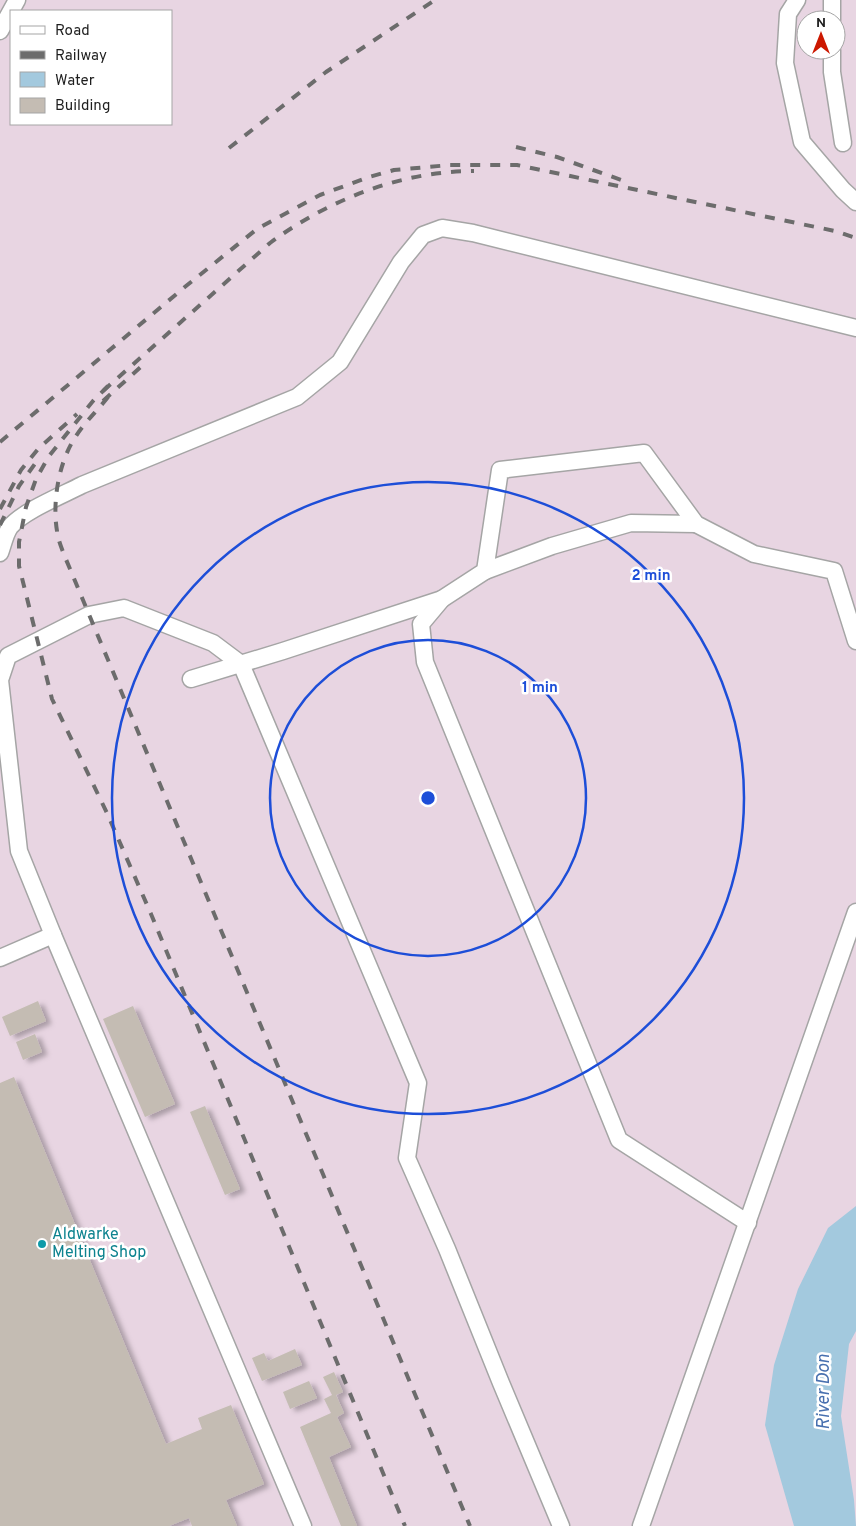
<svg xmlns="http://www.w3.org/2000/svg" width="856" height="1526" font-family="Overpass,sans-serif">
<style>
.industrial{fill:#e8d5e2;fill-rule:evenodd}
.water{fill:#a3c9de}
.building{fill:#c4bcb3;filter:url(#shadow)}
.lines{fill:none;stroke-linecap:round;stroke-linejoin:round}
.minor-casing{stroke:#a5a5a5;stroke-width:19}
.minor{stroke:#fff;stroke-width:16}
.rail{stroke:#6c6c6c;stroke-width:4;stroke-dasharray:10 10;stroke-linecap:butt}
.ring{fill:none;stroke:#1d4ed8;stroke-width:2.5}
.culture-dot{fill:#0f9aa8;stroke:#fff;stroke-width:2}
.labels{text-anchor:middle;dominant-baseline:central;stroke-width:5;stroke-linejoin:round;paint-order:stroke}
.culture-label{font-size:16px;fill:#0d838f;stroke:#fff;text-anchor:start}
.water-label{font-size:18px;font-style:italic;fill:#4870af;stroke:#fff}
.centre{fill:#1d4ed8;stroke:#fff;stroke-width:2.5}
.ring-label{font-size:15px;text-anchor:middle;font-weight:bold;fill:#1d4ed8;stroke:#fff;stroke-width:5;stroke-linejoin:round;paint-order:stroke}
</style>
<defs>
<filter id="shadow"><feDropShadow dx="5.5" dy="3" stdDeviation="2.5" flood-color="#0004"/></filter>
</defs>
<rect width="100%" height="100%" fill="#efede4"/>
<!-- industrial -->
<path class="industrial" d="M 0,0 L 856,0 L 856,1526 L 0,1526 ZM 11,11 L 171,11 L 171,124 L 11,124 ZM 806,20 L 836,20 L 836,50 L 806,50 Z"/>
<!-- water -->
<path class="water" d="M 856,1206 L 856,1331 L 849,1344 L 841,1416 L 854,1500 L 856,1526 L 794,1526 L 765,1425 L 774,1365 L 798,1289 L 828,1228 Z"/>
<!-- building -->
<g class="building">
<path d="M 38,1001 L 46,1021 L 10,1036 L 2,1017 Z"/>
<path d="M 133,1006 L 175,1104 L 145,1117 L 103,1019 Z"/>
<path d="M 35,1034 L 42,1052 L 23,1060 L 16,1042 Z"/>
<path d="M 14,1077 L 166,1444 L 202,1429 L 198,1418 L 231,1405 L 264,1484 L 226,1500 L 237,1526 L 192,1526 L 189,1518 L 169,1526 L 0,1526 L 0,1083 Z"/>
<path d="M 205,1106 L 240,1189 L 225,1195 L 190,1112 Z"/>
<path d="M 295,1349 L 302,1365 L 262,1381 L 252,1358 L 264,1353 L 268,1361 Z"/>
<path d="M 334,1372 L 343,1392 L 336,1395 L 344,1413 L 337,1417 L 351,1447 L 329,1457 L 357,1526 L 341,1526 L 300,1427 L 331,1413 L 324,1399 L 332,1395 L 323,1377 Z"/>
<path d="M 309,1381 L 317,1398 L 290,1409 L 283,1392 Z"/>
</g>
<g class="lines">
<!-- minor casing -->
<g class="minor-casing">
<g id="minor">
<path d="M 797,0 L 788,14 L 785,63 L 802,142 L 843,190 L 856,202"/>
<path d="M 832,20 L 832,0"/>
<path d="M 0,31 L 17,0"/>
<path d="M 832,50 L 832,72 L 843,143"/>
<path d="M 0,553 C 3,545 5,534 10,527 C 23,511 63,495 82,485 L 297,397 L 340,362 L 401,262 L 423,235 L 442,228 L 473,233 L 856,328"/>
<path d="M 485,571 L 552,546 L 631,523 L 696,524"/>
<path d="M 442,599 L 421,624 L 425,662 L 619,1140 L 748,1223"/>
<path d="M 191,679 L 283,651 L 442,599 L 485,571 L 500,470 L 644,453 L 696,524 L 754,554 L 834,571 L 856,641"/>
<path d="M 53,935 L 19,851 L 0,680 L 8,656 L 89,615 L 124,608 L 213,643 L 241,664 L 418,1083 L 407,1158 L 447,1249 L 501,1383 L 561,1526"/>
<path d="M 0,958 L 53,935 L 303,1526"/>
<path d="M 641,1526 L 856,912"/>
</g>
</g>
<!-- minor -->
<use href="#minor" class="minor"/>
<!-- rail -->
<g class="rail">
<path d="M 516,147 L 557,157 L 624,181"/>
<path d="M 229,148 L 326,72 L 435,0"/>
<path d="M 108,386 L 93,401 L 49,456 L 36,479 L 26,507 L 19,542 L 19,566 L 52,699 L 107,813 L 151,914 L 405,1526"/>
<path d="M 103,391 L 270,243 C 328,200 401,171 474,171"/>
<path d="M 108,397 C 98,410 85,422 76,436 C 59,461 52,501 57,531 C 58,540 62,549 65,557 L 470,1526"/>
<path d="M 103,401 L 144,364"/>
<path d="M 0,442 L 186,286 L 257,229 L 320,195 L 369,177 L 394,170 L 450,165 L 517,165 L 835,231 L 856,238"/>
<path d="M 0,509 L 21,470 L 39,448 L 77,414"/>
<path d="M 0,525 L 19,486 L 37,461"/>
</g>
</g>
<!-- distance rings -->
<g class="ring">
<circle cx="428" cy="798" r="158"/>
<circle cx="428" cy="798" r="316"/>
</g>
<!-- markers -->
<circle class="culture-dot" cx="42" cy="1244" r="5"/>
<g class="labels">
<!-- culture labels -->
<g class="culture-label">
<text x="52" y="1235">Aldwarke<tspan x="52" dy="18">Melting Shop</tspan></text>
</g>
<!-- water labels -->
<g class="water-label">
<text transform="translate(824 1392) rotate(-90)">River Don</text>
</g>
</g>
<circle cx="428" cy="798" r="8" class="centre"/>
<g class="ring-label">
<text x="651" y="580">2 min</text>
<text x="540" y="692">1 min</text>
</g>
<!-- legend -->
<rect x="10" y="10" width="162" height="115" fill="#ffffff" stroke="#a5a5a5"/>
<rect x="20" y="26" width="25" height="8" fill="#ffffff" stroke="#a5a5a5"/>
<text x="55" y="35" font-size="15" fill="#1e1e1e">Road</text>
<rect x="20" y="51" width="25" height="8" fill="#6c6c6c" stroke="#a5a5a5"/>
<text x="55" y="60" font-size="15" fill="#1e1e1e">Railway</text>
<rect x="20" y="72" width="25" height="15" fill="#a3c9de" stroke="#a5a5a5"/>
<text x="55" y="85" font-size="15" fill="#1e1e1e">Water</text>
<rect x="20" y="98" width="25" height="15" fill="#c4bcb3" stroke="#a5a5a5"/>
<text x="55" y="110" font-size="15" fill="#1e1e1e">Building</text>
<!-- north arrow -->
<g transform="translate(821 35)"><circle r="24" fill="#ffffff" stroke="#a5a5a5"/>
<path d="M0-4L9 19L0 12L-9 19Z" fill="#cc1800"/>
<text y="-8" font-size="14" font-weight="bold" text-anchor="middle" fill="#1e1e1e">N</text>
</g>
</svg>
